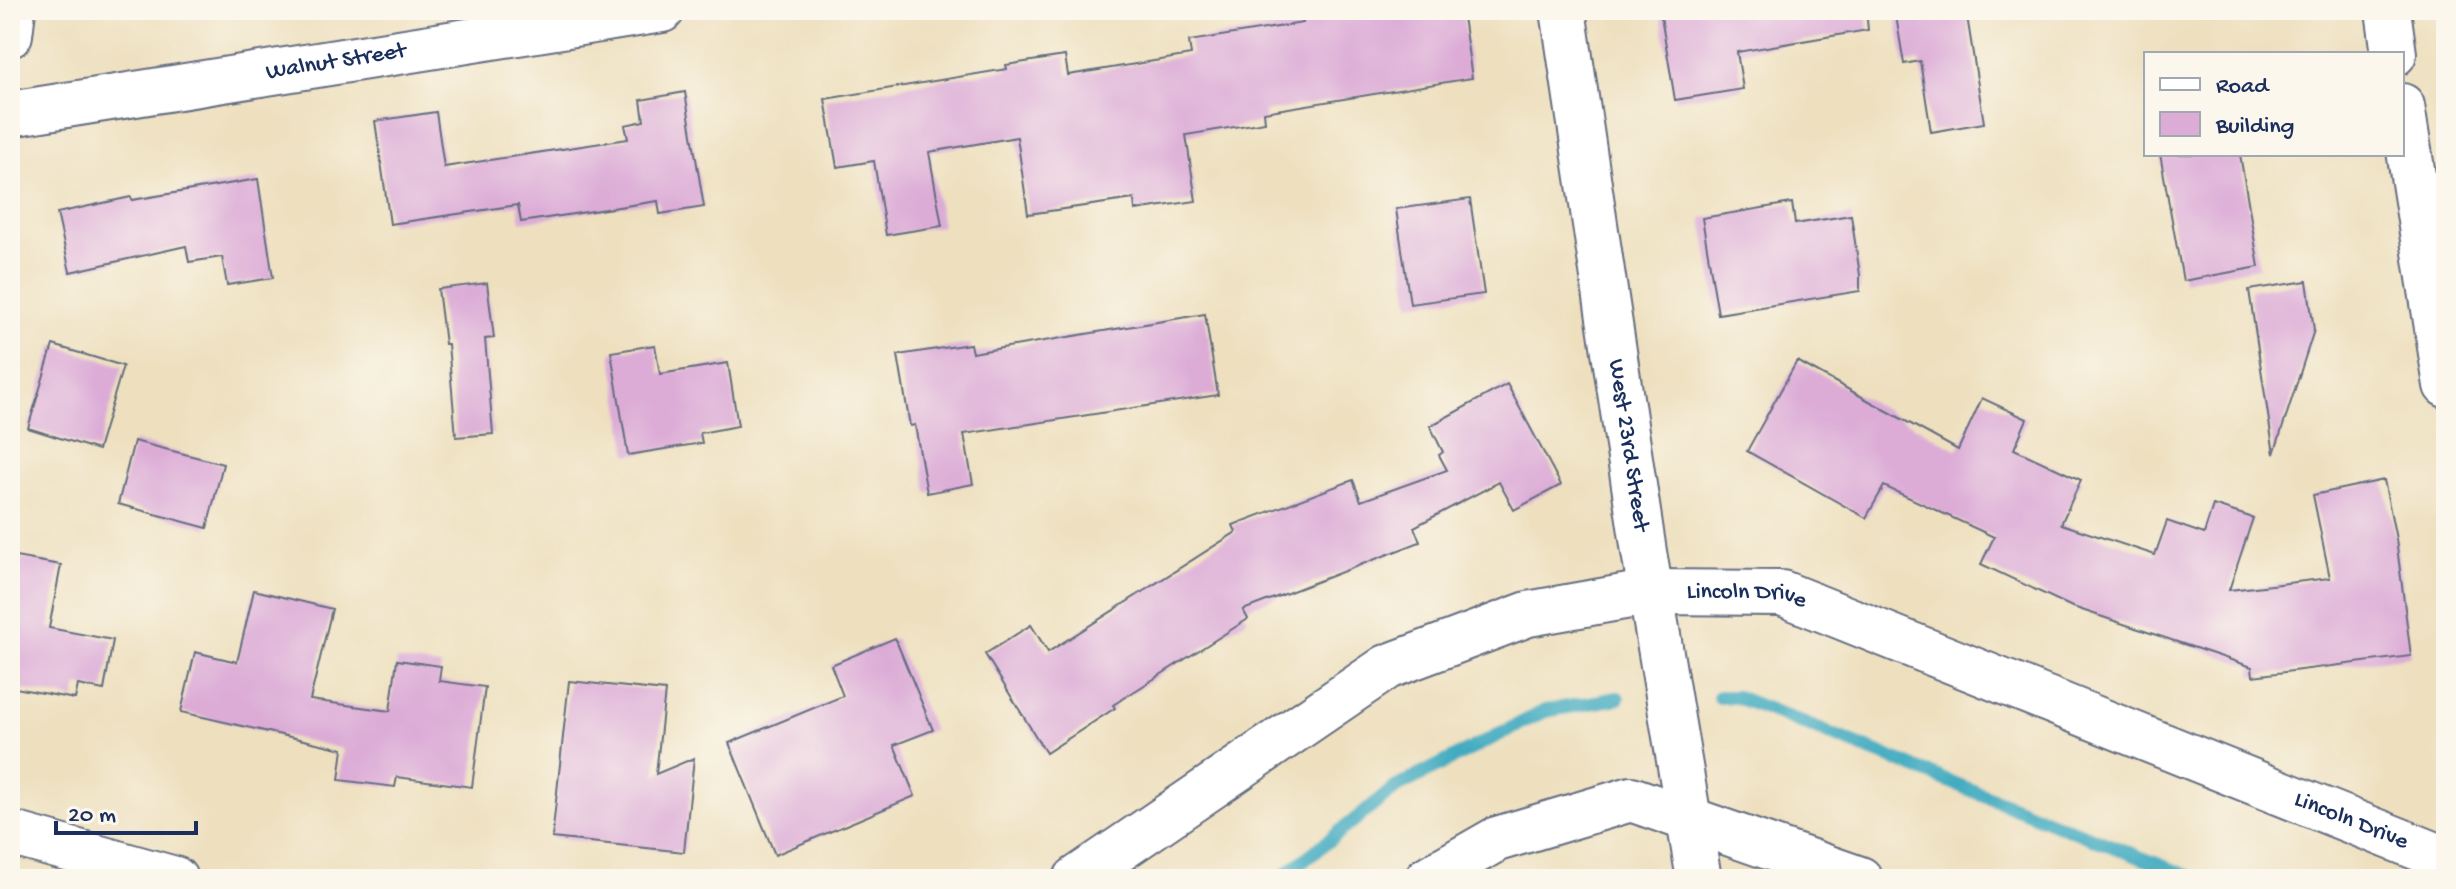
<svg xmlns="http://www.w3.org/2000/svg" width="2456" height="889" font-family="'Gochi Hand',sans-serif">
<style>
.lines{fill:none;stroke-linecap:round;stroke-linejoin:round}
.stream{stroke:#40aac0;stroke-width:14}
.building{fill:#dcacd7}
.minor-casing{stroke:#656d80;stroke-width:48}
.minor{stroke:#fff;stroke-width:44}
.labels{text-anchor:middle;dominant-baseline:central;stroke-width:8;stroke-linejoin:round;paint-order:stroke}
.street-label{font-size:24px;fill:#1b2f5e;stroke:#fbf7ec}
</style>
<rect width="100%" height="100%" fill="#fbf7ec"/>
<filter id="ink" filterUnits="userSpaceOnUse"><feTurbulence type="fractalNoise" baseFrequency=".0125" numOctaves="2"/><feDisplacementMap in="SourceGraphic" scale="16" xChannelSelector="R" yChannelSelector="G"/><feConvolveMatrix kernelMatrix="1 2 1 2 8 2 1 2 1" color-interpolation-filters="sRGB"/></filter>
<filter id="wash" filterUnits="userSpaceOnUse"><feTurbulence type="fractalNoise" baseFrequency=".006" numOctaves="4" result="noise"/><feDisplacementMap in="SourceGraphic" scale="32" xChannelSelector="R" yChannelSelector="G"/><feGaussianBlur stdDeviation="1.8" result="paint"/><feColorMatrix in="noise" values="0 0 0 0 0 0 0 0 0 0 0 0 0 0 0 0 0 1.4 0 .05"/><feComposite in="paint" operator="in"/></filter>
<g filter="url(#wash)">
<rect width="100%" height="100%" fill="#eee0bf"/>
<g class="lines">
<!-- stream -->
<g class="stream">
<path d="M 1719,697 L 1737,697 L 2195,879"/>
<path d="M 1280,879 L 1395,788 L 1545,711 L 1618,698"/>
</g>
</g>
<g id="blocks">
<!-- building -->
<g class="building">
<path d="M 1329,10 L 1462,10 L 1472,78 L 1264,112 L 1265,122 L 1186,135 L 1196,201 L 1135,210 L 1134,199 L 1028,214 L 1017,137 L 929,152 L 942,226 L 886,235 L 874,161 L 837,167 L 825,99 L 1007,69 L 1006,65 L 1065,56 L 1068,75 L 1191,55 L 1189,41 L 1303,23 L 1301,15 Z"/>
<path d="M 1660,10 L 1866,10 L 1868,30 L 1737,52 L 1743,89 L 1675,100 Z"/>
<path d="M 1895,10 L 1966,10 L 1984,123 L 1931,132 L 1920,61 L 1904,64 Z"/>
<path d="M 685,92 L 704,207 L 660,214 L 658,201 L 521,222 L 518,205 L 390,224 L 375,121 L 436,112 L 444,167 L 628,139 L 625,125 L 644,121 L 641,100 Z"/>
<path d="M 2160,154 L 2240,154 L 2259,267 L 2183,281 Z"/>
<path d="M 258,179 L 273,278 L 227,285 L 222,257 L 189,262 L 186,246 L 70,272 L 57,213 L 131,197 L 132,200 Z"/>
<path d="M 1470,199 L 1484,294 L 1410,304 L 1396,209 Z"/>
<path d="M 1792,203 L 1795,224 L 1851,215 L 1860,275 L 1860,291 L 1718,314 L 1702,218 Z"/>
<path d="M 2307,281 L 2314,330 L 2274,454 L 2249,290 Z"/>
<path d="M 487,283 L 494,338 L 485,339 L 493,434 L 456,437 L 448,344 L 445,344 L 438,289 Z"/>
<path d="M 1205,314 L 1218,395 L 964,434 L 973,484 L 927,493 L 915,425 L 910,426 L 898,355 L 970,344 L 972,353 Z"/>
<path d="M 53,345 L 123,366 L 98,450 L 28,428 Z"/>
<path d="M 655,345 L 660,374 L 728,363 L 738,426 L 700,433 L 702,443 L 628,455 L 611,352 Z"/>
<path d="M 1797,361 L 1958,450 L 1982,398 L 2027,419 L 2014,449 L 2081,480 L 2061,524 L 2155,555 L 2167,521 L 2204,534 L 2213,505 L 2253,518 L 2229,590 L 2330,578 L 2313,495 L 2384,480 L 2396,539 L 2411,656 L 2253,676 L 2252,667 L 2070,606 L 1981,564 L 1994,537 L 1884,486 L 1866,518 L 1747,451 Z"/>
<path d="M 1507,384 L 1561,485 L 1514,510 L 1499,482 L 1414,527 L 1420,542 L 1243,610 L 1248,619 L 1113,705 L 1115,708 L 1046,753 L 985,654 L 1031,625 L 1048,652 L 1236,532 L 1233,525 L 1353,480 L 1361,501 L 1447,470 L 1439,455 L 1443,452 L 1430,426 Z"/>
<path d="M 134,441 L 223,464 L 207,528 L 118,504 Z"/>
<path d="M 10,556 L 61,565 L 49,628 L 113,640 L 104,690 L 78,685 L 75,699 L 10,687 Z"/>
<path d="M 254,590 L 332,609 L 310,700 L 390,711 L 397,660 L 441,666 L 439,681 L 485,687 L 472,787 L 397,777 L 395,787 L 339,780 L 343,749 L 181,712 L 195,652 L 237,662 Z"/>
<path d="M 895,638 L 933,730 L 894,745 L 915,796 L 775,855 L 729,743 L 843,696 L 831,665 Z"/>
<path d="M 569,681 L 665,691 L 656,774 L 694,758 L 684,852 L 552,838 Z"/>
</g>
</g>
</g>
<g filter="url(#ink)">
<use href="#blocks" fill-opacity="0" stroke="#656d80" stroke-width="2"/>
<g class="lines">
<!-- minor casing -->
<g class="minor-casing">
<g id="minor">
<path id="s1" d="M 1563,10 L 1644,552 L 1699,879"/>
<path d="M 2388,10 L 2394,54"/>
<path d="M 10,35 L 13,10"/>
<path d="M 2402,106 L 2446,385"/>
<path id="s2" d="M 10,114 L 662,10"/>
<path d="M 10,833 L 175,879"/>
<path id="s3" d="M 1076,879 L 1387,667 L 1528,614 L 1652,592 L 1782,593 L 2446,859"/>
<path d="M 1427,879 L 1497,839 L 1631,799 L 1860,879"/>
</g>
</g>
<!-- minor -->
<use href="#minor" class="minor"/>
</g>
</g>
<g class="labels">
<!-- street labels -->
<g class="street-label">
<text stroke="none"><textPath href="#s2" startOffset="330">Walnut Street</textPath></text>
<text stroke="none"><textPath href="#s1" startOffset="440">West 23rd Street</textPath></text>
<text stroke="none"><textPath href="#s3" startOffset="748">Lincoln Drive</textPath></text>
<text stroke="none"><textPath href="#s3" startOffset="1396">Lincoln Drive</textPath></text>
</g>
</g>
<!-- margin -->
<rect width="2456" height="889" fill="none" stroke="#fbf7ec" stroke-width="40"/>
<!-- legend -->
<rect x="2144" y="52" width="260" height="104" fill="#fbf7ec" stroke="#a1a7b3" stroke-width="2"/>
<rect x="2160" y="78" width="40" height="12" fill="#ffffff" stroke="#a1a7b3" stroke-width="2"/>
<text x="2216" y="92" font-size="24" fill="#1b2f5e">Road</text>
<rect x="2160" y="112" width="40" height="24" fill="#dcacd7" stroke="#a1a7b3" stroke-width="2"/>
<text x="2216" y="132" font-size="24" fill="#1b2f5e">Building</text>
<!-- scale -->
<path d="M56 821v12h140v-12" fill="none" stroke="#1b2f5e" stroke-width="4"/>
<text x="68" y="821" font-size="24" fill="#1b2f5e" stroke="#fbf7ec" stroke-width="6" paint-order="stroke">20 m</text>
</svg>
